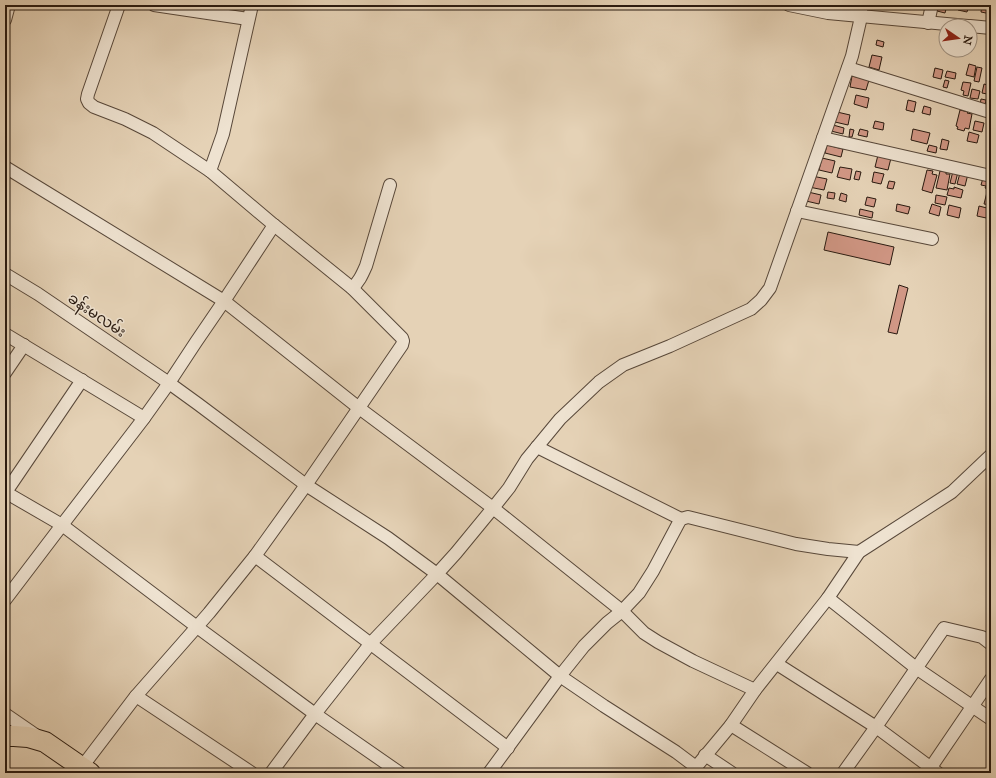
<svg xmlns="http://www.w3.org/2000/svg" width="996" height="778" font-family="'IM FELL Great Primer','Noto Sans Myanmar',serif">
<style>
.building{fill:#d19785;stroke:#291a10}
.lines{fill:none;stroke-linecap:round;stroke-linejoin:round}
.minor-casing{stroke:#58483a;stroke-width:14}
.primary-casing{stroke:#291a10;stroke-width:22}
.minor{stroke:#eee2d0;stroke-width:12}
.primary{stroke:#e5d2b6;stroke-width:20}
.labels{text-anchor:middle;dominant-baseline:central;stroke-width:3;stroke-linejoin:round;paint-order:stroke}
.street-label{font-size:15px;fill:#291a10;stroke:#eee2d0}
</style>
<rect width="100%" height="100%" fill="#e5d2b6"/>
<filter id="stains"><feTurbulence type="fractalNoise" baseFrequency=".005" numOctaves="4"/><feColorMatrix values="0 0 0 0 .2 0 0 0 0 .09 0 0 0 0 .02 0 0 0 .5 -.17"/></filter>
<radialGradient id="worn" r=".72"><stop offset=".6" stop-color="#630" stop-opacity="0"/><stop offset="1" stop-color="#630" stop-opacity=".3"/></radialGradient>
<!-- building -->
<g class="building">
<path d="M 938,5 L 947,5 L 945,13 L 937,11 Z"/>
<path d="M 959,5 L 969,5 L 967,12 L 958,10 Z"/>
<path d="M 982,5 L 991,5 L 991,14 L 981,12 Z"/>
<path d="M 877,40 L 884,42 L 883,47 L 876,45 Z"/>
<path d="M 872,55 L 882,57 L 879,70 L 869,67 Z"/>
<path d="M 969,64 L 976,66 L 974,77 L 966,75 Z"/>
<path d="M 977,67 L 982,68 L 979,82 L 974,81 Z"/>
<path d="M 935,68 L 943,70 L 941,79 L 933,77 Z"/>
<path d="M 947,71 L 956,73 L 955,79 L 945,77 Z"/>
<path d="M 852,76 L 869,80 L 866,90 L 850,87 Z"/>
<path d="M 945,80 L 949,81 L 947,88 L 943,87 Z"/>
<path d="M 963,82 L 971,83 L 968,96 L 963,95 L 964,91 L 961,90 Z"/>
<path d="M 984,84 L 991,86 L 989,93 L 987,93 L 987,94 L 982,93 Z"/>
<path d="M 972,89 L 980,91 L 978,99 L 970,98 Z"/>
<path d="M 856,95 L 869,98 L 867,108 L 854,104 Z"/>
<path d="M 981,99 L 986,100 L 985,106 L 980,105 Z"/>
<path d="M 908,100 L 916,102 L 914,112 L 906,110 Z"/>
<path d="M 924,106 L 931,108 L 930,115 L 922,113 Z"/>
<path d="M 960,110 L 968,112 L 967,113 L 972,114 L 969,129 L 965,128 L 964,131 L 957,129 L 958,127 L 956,126 Z"/>
<path d="M 837,112 L 850,115 L 848,125 L 835,122 Z"/>
<path d="M 875,121 L 884,123 L 883,130 L 873,128 Z"/>
<path d="M 975,121 L 984,123 L 982,132 L 973,130 Z"/>
<path d="M 833,125 L 844,128 L 843,134 L 831,131 Z"/>
<path d="M 850,129 L 854,130 L 852,137 L 849,137 Z"/>
<path d="M 860,129 L 868,131 L 867,137 L 858,135 Z"/>
<path d="M 913,129 L 930,133 L 927,144 L 911,140 Z"/>
<path d="M 969,132 L 979,135 L 977,143 L 967,141 Z"/>
<path d="M 942,139 L 949,141 L 947,150 L 940,149 Z"/>
<path d="M 827,145 L 843,149 L 841,157 L 825,153 Z"/>
<path d="M 929,145 L 937,147 L 936,153 L 927,151 Z"/>
<path d="M 878,155 L 891,158 L 888,170 L 875,167 Z"/>
<path d="M 822,158 L 835,161 L 832,173 L 819,170 Z"/>
<path d="M 840,167 L 852,169 L 850,180 L 837,177 Z"/>
<path d="M 927,170 L 933,171 L 932,174 L 937,175 L 932,193 L 922,190 Z"/>
<path d="M 856,171 L 861,172 L 859,180 L 854,179 Z"/>
<path d="M 940,171 L 946,172 L 946,174 L 950,174 L 947,190 L 936,188 Z"/>
<path d="M 953,171 L 958,172 L 955,184 L 950,183 Z"/>
<path d="M 874,172 L 884,174 L 881,184 L 872,182 Z"/>
<path d="M 960,173 L 968,174 L 965,186 L 957,184 Z"/>
<path d="M 812,176 L 827,179 L 824,190 L 809,187 Z"/>
<path d="M 983,178 L 991,180 L 991,190 L 985,188 L 986,186 L 981,185 Z"/>
<path d="M 889,181 L 895,182 L 893,189 L 887,188 Z"/>
<path d="M 954,187 L 963,190 L 961,198 L 947,195 L 949,188 L 954,189 Z"/>
<path d="M 808,192 L 821,195 L 819,204 L 806,201 Z"/>
<path d="M 828,192 L 835,193 L 834,199 L 827,198 Z"/>
<path d="M 987,192 L 991,193 L 991,205 L 984,204 Z"/>
<path d="M 841,193 L 847,195 L 846,202 L 839,200 Z"/>
<path d="M 936,195 L 947,197 L 945,205 L 935,203 Z"/>
<path d="M 867,197 L 876,199 L 874,207 L 865,205 Z"/>
<path d="M 897,204 L 910,207 L 908,214 L 896,211 Z"/>
<path d="M 932,204 L 941,207 L 939,216 L 929,213 Z"/>
<path d="M 949,205 L 961,208 L 959,218 L 947,215 Z"/>
<path d="M 979,206 L 991,209 L 991,219 L 977,216 Z"/>
<path d="M 860,209 L 873,212 L 872,218 L 859,215 Z"/>
<path d="M 828,232 L 894,247 L 890,265 L 824,250 Z"/>
<path d="M 899,285 L 908,288 L 897,334 L 888,332 Z"/>
</g>
<g class="lines">
<!-- minor casing -->
<g class="minor-casing">
<g id="minor">
<path d="M 154,5 L 248,19"/>
<path d="M 789,5 L 828,13 L 968,26"/>
<path d="M 5,20 L 9,5"/>
<path d="M 928,23 L 932,5"/>
<path d="M 970,26 L 991,28"/>
<path d="M 848,68 L 990,112"/>
<path d="M 823,138 L 991,176"/>
<path d="M 5,167 L 224,301 L 359,408 L 493,508 L 622,611 L 644,633 L 658,642 L 693,661 L 755,690"/>
<path d="M 210,171 L 223,134 L 252,5"/>
<path d="M 797,211 L 932,239"/>
<path d="M 5,274 L 38,294 L 169,383 L 198,404 L 306,485 L 388,538 L 437,574 L 560,676 L 489,773"/>
<path d="M 352,288 C 359,282 362,275 366,266 L 390,185"/>
<path d="M 5,334 L 144,418"/>
<path d="M 5,373 L 24,345"/>
<path d="M 537,447 L 681,519"/>
<path d="M 5,492 L 62,525 L 197,627 L 315,714 L 400,773"/>
<path d="M 6,492 L 82,380"/>
<path d="M 255,556 L 508,748"/>
<path d="M 828,598 L 859,552 L 952,492 L 991,455"/>
<path d="M 5,600 L 62,525 L 144,418 L 169,383 L 196,342 L 224,301 L 274,225 L 210,171 L 153,133 L 125,119 L 94,107 L 89,103 L 87,99 L 88,94 L 119,5"/>
<path d="M 777,664 L 876,727 L 938,773"/>
<path d="M 136,696 L 252,773"/>
<path d="M 5,714 L 37,736"/>
<path d="M 731,725 L 807,773"/>
<path d="M 705,755 L 732,773"/>
<path d="M 82,767 L 136,696 L 209,613 L 255,556 L 306,485 L 402,345 L 403,341 L 402,338 L 352,288 L 274,225"/>
<path d="M 696,767 L 731,725 L 755,690 L 828,598 L 916,668 L 991,719"/>
<path d="M 271,773 L 315,714 L 371,643 L 437,574 L 456,553 L 493,508 L 509,488 L 527,459 L 560,419 L 599,382 L 623,365 L 670,346 L 751,309 L 761,300 L 770,288 L 852,56 L 861,17 L 861,5"/>
<path d="M 691,773 L 696,767 L 676,752 L 604,706 L 560,676 L 584,646 L 607,623 L 622,611 L 639,593 L 653,571 L 678,524 L 681,519 L 688,517 L 796,544 L 828,549 L 859,552"/>
<path d="M 843,773 L 876,727 L 944,628 L 982,637 L 991,644"/>
<path d="M 927,773 L 991,679"/>
</g>
</g>
<!-- primary casing -->
<g class="primary-casing">
<path id="primary" d="M 5,736 L 14,736 L 28,737 L 45,742 L 90,773"/>
</g>
<!-- minor -->
<use href="#minor" class="minor"/>
<!-- primary -->
<use href="#primary" class="primary"/>
</g>
<g class="labels">
<!-- street labels -->
<g class="street-label">
<text transform="translate(97 315) rotate(34)">ခန်းမလမ်း</text>
</g>
</g>
<!-- margin -->
<rect width="996" height="778" fill="none" stroke="#e5d2b6" stroke-width="20"/>
<rect x="6" y="6" width="984" height="766" fill="none" stroke="#291a10" stroke-width="2"/>
<rect x="10" y="10" width="976" height="758" fill="none" stroke="#291a10"/>
<!-- north arrow -->
<g transform="translate(958 38) rotate(103)"><circle r="19" fill="#eee2d0" stroke="#9f9283"/>
<path d="M0-3L7 15L0 10L-7 15Z" fill="#8f2418"/>
<text y="-6" font-size="11" font-weight="bold" text-anchor="middle" fill="#291a10">N</text>
</g>
<rect width="100%" height="100%" filter="url(#stains)"/>
<rect width="100%" height="100%" fill="url(#worn)"/>
</svg>
